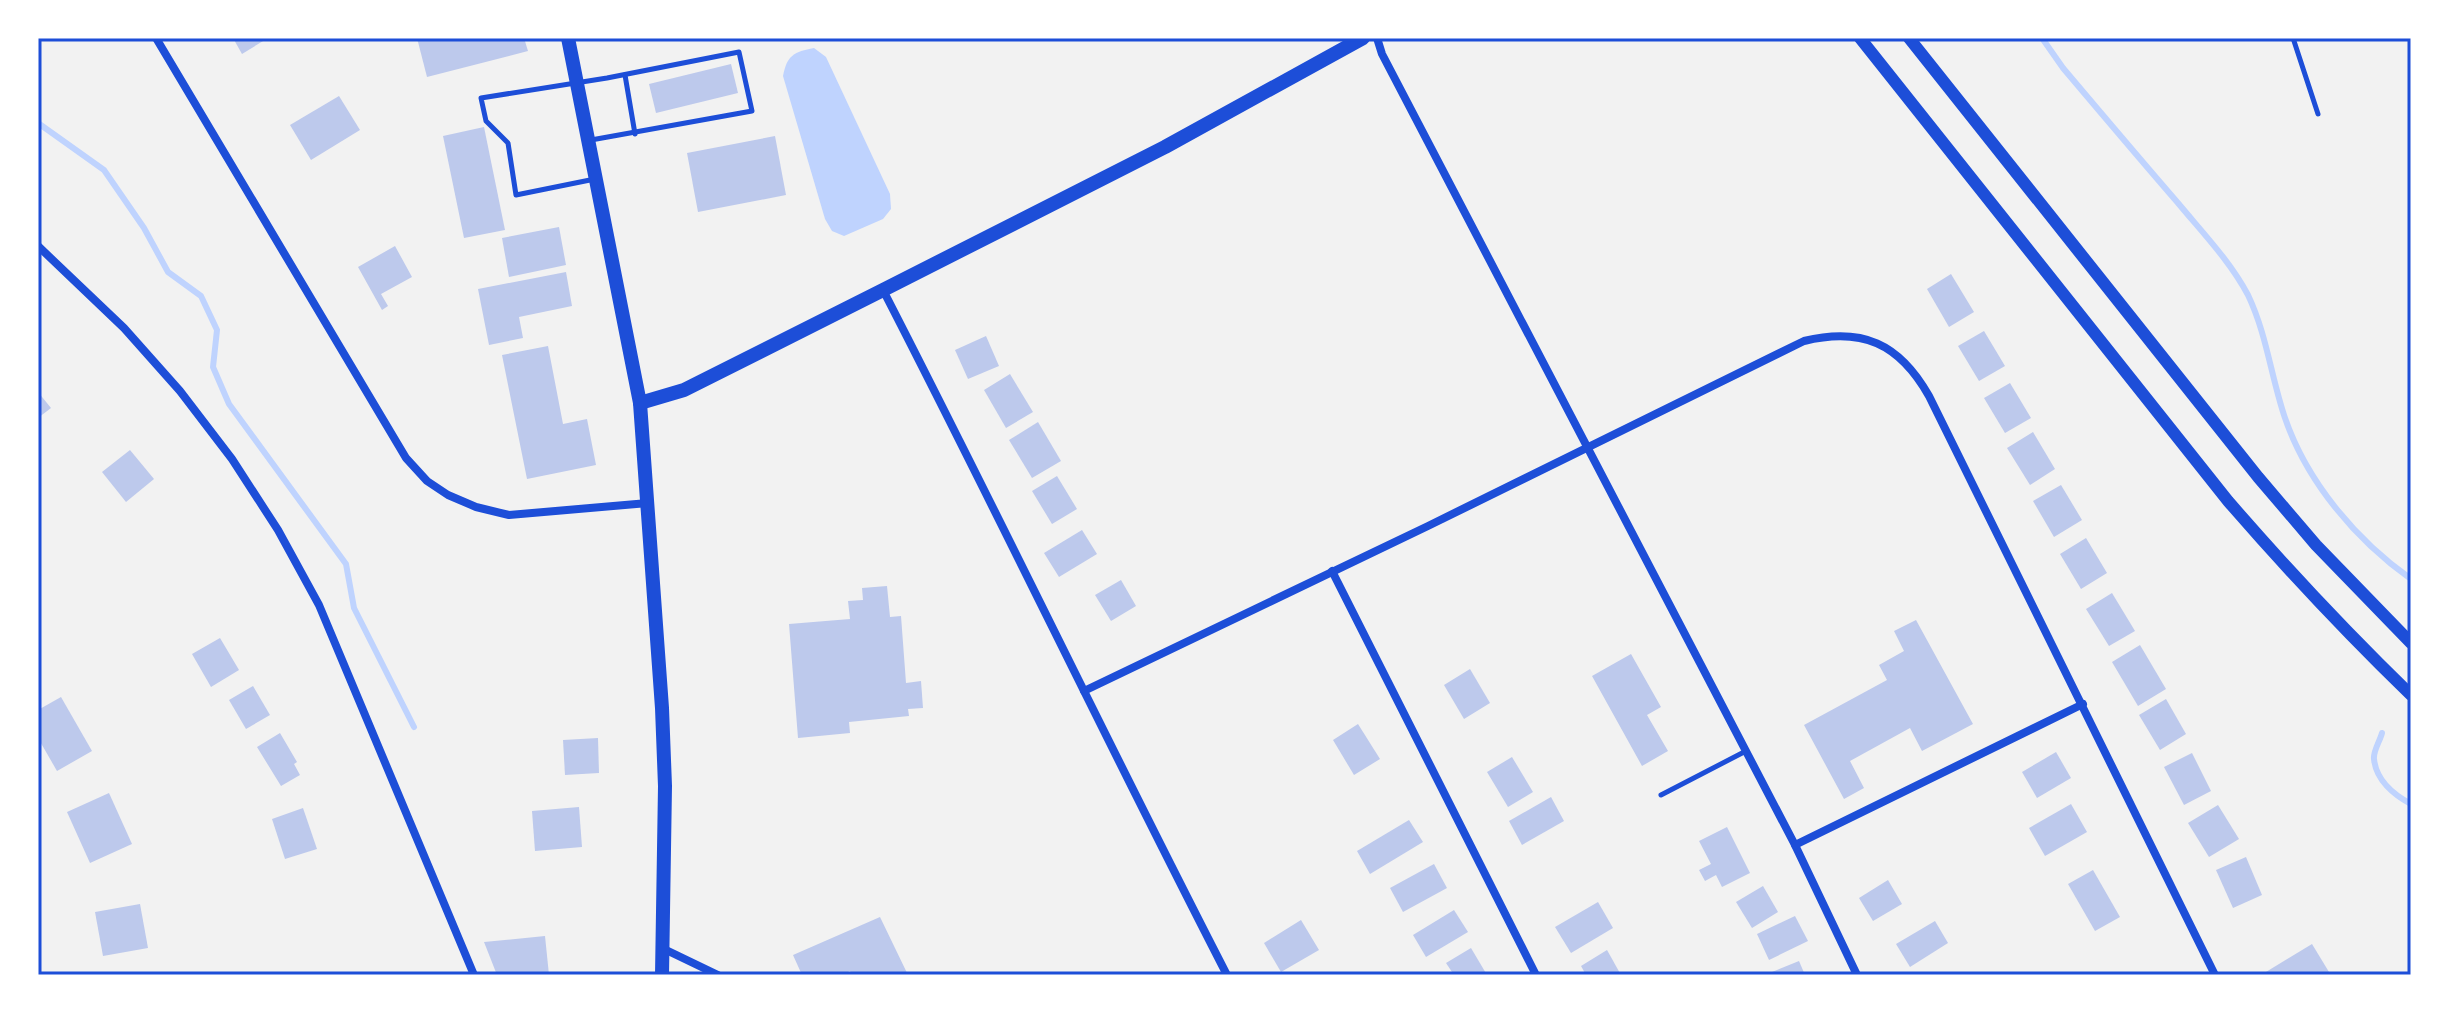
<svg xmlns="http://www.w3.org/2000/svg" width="2449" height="1013" font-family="'IBM Plex Sans',sans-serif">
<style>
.water{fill:#bfd3fe}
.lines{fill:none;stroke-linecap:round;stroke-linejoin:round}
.stream{stroke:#bfd3fe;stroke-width:6}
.building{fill:#bdc9ec}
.service{stroke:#1d4ed8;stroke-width:5}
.minor{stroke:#1d4ed8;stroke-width:8}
.tertiary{stroke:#1d4ed8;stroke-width:12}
.secondary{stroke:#1d4ed8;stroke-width:14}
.neatline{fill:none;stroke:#1d4ed8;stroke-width:3}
</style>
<rect width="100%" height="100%" fill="#f2f2f2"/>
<!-- water -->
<path class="water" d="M 814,48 L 826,57 L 890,194 L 891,209 L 883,219 L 844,236 L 832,231 L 825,219 L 783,76 C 787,55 794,52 814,48 Z"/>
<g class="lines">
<!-- stream -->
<g class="stream">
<path d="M 2042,38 L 2063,68 C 2101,113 2139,158 2178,203 C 2202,232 2230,261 2248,295 C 2267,335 2271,377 2285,418 C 2307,482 2356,540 2411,579"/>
<path d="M 38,123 L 104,170 L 144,228 L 168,272 L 201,296 L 217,330 L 213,367 L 229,404 L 346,564 L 354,608 L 414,727"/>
<path d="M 2382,733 C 2380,741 2373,751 2374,759 C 2376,780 2394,795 2411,804"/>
</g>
</g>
<!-- building -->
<g class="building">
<path d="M 233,38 L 268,38 L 242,54 Z"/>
<path d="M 417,38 L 524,38 L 528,51 L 427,77 Z"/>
<path d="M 731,64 L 738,93 L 656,113 L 649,84 Z"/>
<path d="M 339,96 L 360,130 L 311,160 L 290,125 Z"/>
<path d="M 484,127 L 505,230 L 464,238 L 443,136 Z"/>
<path d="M 775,136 L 786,195 L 698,212 L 687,153 Z"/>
<path d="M 559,227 L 566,265 L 509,277 L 502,238 Z"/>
<path d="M 395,246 L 412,277 L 381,294 L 388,306 L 382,310 L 358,267 Z"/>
<path d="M 566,272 L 572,306 L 519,317 L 523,338 L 489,345 L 478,289 Z"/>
<path d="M 1951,274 L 1974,312 L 1949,327 L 1927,289 Z"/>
<path d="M 1984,331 L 2005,366 L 1979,381 L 1958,346 Z"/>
<path d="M 986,336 L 999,366 L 968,379 L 955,350 Z"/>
<path d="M 548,346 L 563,424 L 587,419 L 596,465 L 527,479 L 502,355 Z"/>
<path d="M 1010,374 L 1033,412 L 1006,428 L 984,390 Z"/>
<path d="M 2010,383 L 2031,418 L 2005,433 L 1984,398 Z"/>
<path d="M 38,392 L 51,408 L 38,418 Z"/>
<path d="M 1038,422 L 1061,461 L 1032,478 L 1009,440 Z"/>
<path d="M 2033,432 L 2055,469 L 2030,485 L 2007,448 Z"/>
<path d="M 130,450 L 154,479 L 126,502 L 102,472 Z"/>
<path d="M 1057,476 L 1077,509 L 1052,524 L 1032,491 Z"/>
<path d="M 2061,485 L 2082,520 L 2054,537 L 2033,501 Z"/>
<path d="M 1082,530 L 1097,554 L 1059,577 L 1044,553 Z"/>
<path d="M 2086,538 L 2107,573 L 2081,589 L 2060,554 Z"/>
<path d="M 1121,580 L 1136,606 L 1111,621 L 1095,595 Z"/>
<path d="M 887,586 L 890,617 L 901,616 L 906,683 L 921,681 L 923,708 L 908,709 L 909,716 L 849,722 L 850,733 L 798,738 L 789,624 L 850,619 L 848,601 L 863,600 L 862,588 Z"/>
<path d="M 2112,593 L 2135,631 L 2109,646 L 2086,609 Z"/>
<path d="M 1916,620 L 1973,724 L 1922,751 L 1910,728 L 1850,761 L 1864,788 L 1844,799 L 1804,725 L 1887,680 L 1879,665 L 1904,651 L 1894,631 Z"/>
<path d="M 220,638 L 239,670 L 211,687 L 192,654 Z"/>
<path d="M 2140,645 L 2166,689 L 2138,706 L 2112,662 Z"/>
<path d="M 1631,654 L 1661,707 L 1647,715 L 1668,751 L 1642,766 L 1592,676 Z"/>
<path d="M 1470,669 L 1490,703 L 1464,719 L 1444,685 Z"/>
<path d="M 253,686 L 270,715 L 246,729 L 229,700 Z"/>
<path d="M 61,697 L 92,751 L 57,771 L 38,738 L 38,710 Z"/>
<path d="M 2166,699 L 2186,734 L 2160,750 L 2139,715 Z"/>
<path d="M 1358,724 L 1380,759 L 1354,775 L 1333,740 Z"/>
<path d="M 280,733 L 297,762 L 294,764 L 300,775 L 281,786 L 257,747 Z"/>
<path d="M 598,738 L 599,773 L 565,775 L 563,740 Z"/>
<path d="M 2056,752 L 2071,778 L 2037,798 L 2022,772 Z"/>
<path d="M 2192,753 L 2211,791 L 2184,805 L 2164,767 Z"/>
<path d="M 1512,757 L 1533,792 L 1508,807 L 1487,772 Z"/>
<path d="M 109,793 L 132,844 L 90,863 L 67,812 Z"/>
<path d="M 1551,797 L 1564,821 L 1522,845 L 1509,821 Z"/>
<path d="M 2071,804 L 2087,832 L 2045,856 L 2029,828 Z"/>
<path d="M 2218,805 L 2239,839 L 2209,857 L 2188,823 Z"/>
<path d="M 579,807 L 582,847 L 535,851 L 532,811 Z"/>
<path d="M 303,808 L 317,849 L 285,859 L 272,819 Z"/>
<path d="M 1409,820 L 1423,842 L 1370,874 L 1357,851 Z"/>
<path d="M 1727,827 L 1750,873 L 1722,887 L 1716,875 L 1705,881 L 1699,870 L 1711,864 L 1699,841 Z"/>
<path d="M 2246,857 L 2262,895 L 2233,908 L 2216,870 Z"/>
<path d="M 1434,864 L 1447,888 L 1403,912 L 1390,888 Z"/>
<path d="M 2093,870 L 2120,917 L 2095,931 L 2068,884 Z"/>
<path d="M 1888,880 L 1902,904 L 1873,921 L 1859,898 Z"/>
<path d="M 1763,886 L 1778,912 L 1752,928 L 1736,902 Z"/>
<path d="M 1598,902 L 1613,928 L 1571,953 L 1555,927 Z"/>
<path d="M 140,904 L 148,948 L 103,956 L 95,912 Z"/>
<path d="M 1454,910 L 1468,932 L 1426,957 L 1413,935 Z"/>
<path d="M 1795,916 L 1808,941 L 1769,960 L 1757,934 Z"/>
<path d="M 880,917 L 908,975 L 852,975 L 850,971 L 842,975 L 802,975 L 793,955 Z"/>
<path d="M 1301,920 L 1319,950 L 1281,972 L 1264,943 Z"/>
<path d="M 1935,921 L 1948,943 L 1910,967 L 1896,944 Z"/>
<path d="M 545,936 L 549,975 L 497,975 L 484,942 Z"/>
<path d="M 2312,944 L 2329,972 L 2324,975 L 2261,975 Z"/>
<path d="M 1471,948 L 1487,975 L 1454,975 L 1446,963 Z"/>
<path d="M 1607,950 L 1621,975 L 1586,975 L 1581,966 Z"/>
<path d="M 1799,961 L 1805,975 L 1773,975 L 1772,972 Z"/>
</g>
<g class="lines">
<!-- service -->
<g class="service">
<path d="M 2293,38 L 2318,114"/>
<path d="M 625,75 L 635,134"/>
<path d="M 591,140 L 752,111 L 739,52 L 607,78 L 481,98 L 486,121 L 508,143 L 516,195 L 595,179"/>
<path d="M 1661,795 L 1746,751"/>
</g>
<!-- minor -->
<g class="minor">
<path d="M 156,38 L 406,458 L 427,481 L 448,495 L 476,507 L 509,515 L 648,503"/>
<path d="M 1377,38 L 1382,54 L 1795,845 L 1857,975"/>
<path d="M 38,246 L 124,328 L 180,391 L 232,459 L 278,530 L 319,605 L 474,975"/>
<path d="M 883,290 C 1000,517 1110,748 1227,975"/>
<path d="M 1332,571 L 1536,975"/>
<path d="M 1084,691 L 1428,526 L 1804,341 C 1862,327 1899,343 1929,396 L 2215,975"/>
<path d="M 1795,845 L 2083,704"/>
<path d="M 664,949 L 718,975"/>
</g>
<!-- tertiary -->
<g class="tertiary">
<path d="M 1860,38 L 2228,501 C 2287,569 2347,633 2411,695"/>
<path d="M 1909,38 L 2258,477 L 2316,545 L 2411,643"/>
</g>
<!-- secondary -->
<g class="secondary">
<path d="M 568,38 L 640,403 L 662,708 L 665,786 L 662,975"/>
<path d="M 640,403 L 684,390 L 883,290 L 1165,147 L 1363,38"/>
</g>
</g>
<!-- border -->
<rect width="2449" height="1013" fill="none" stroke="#ffffff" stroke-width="80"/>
<rect x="40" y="40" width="2369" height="933" class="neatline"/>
</svg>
